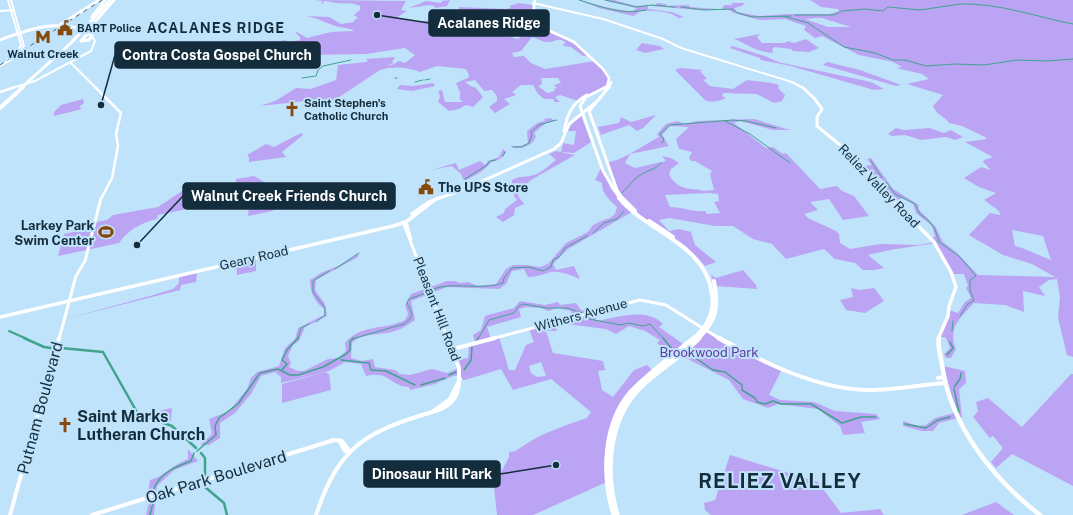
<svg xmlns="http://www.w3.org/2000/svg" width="1073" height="515" font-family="'Public Sans',sans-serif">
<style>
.green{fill:#bca4f5;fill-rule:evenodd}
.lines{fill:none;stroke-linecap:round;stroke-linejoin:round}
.stream-far1{stroke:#3fa38e;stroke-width:1}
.stream{stroke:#3fa38e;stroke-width:1.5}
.canal-far1{stroke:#3fa38e;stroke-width:2}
.canal{stroke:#3fa38e;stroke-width:2.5}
.tertiary-far3{stroke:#fff;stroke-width:2}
.tertiary-far2{stroke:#fff;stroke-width:2.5}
.tertiary-far1{stroke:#fff;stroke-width:3}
.tertiary{stroke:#fff;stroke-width:4}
.secondary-far3{stroke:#fff;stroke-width:2}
.secondary-far2{stroke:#fff;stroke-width:3}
.secondary-far1{stroke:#fff;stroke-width:3.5}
.secondary{stroke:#fff;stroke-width:4.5}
.primary-far3{stroke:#fff;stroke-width:2.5}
.primary-far2{stroke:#fff;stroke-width:3}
.primary-far1{stroke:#fff;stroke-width:4}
.primary{stroke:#fff;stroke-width:5}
.trunk{stroke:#fff;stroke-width:3}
.motorway-far1{stroke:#fff;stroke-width:3}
.motorway{stroke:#fff;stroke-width:4}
.rail{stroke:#496577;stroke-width:1;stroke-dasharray:4.5 4.5;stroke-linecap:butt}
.labels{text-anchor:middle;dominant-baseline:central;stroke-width:4;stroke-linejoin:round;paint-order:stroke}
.far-poi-label{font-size:11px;font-weight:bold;fill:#142d3c;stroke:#bfe3fb;text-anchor:start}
.street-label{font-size:13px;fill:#142d3c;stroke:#bfe3fb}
.poi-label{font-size:13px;font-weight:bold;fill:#142d3c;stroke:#bfe3fb;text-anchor:start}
.park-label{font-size:13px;fill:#5f3a9c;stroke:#bfe3fb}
.far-district-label{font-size:14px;font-weight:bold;letter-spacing:1px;fill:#142d3c;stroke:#bfe3fb}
.near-street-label{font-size:16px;fill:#142d3c;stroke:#bfe3fb}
.near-poi-label{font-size:16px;font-weight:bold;fill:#142d3c;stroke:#bfe3fb;text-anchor:start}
.near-district-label{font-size:20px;font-weight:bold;letter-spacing:1px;fill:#142d3c;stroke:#bfe3fb}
.leader{fill:none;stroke:#142d3c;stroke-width:1.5}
.callout-dot{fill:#142d3c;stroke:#bfe3fb;stroke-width:1.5}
.callout{fill:#142d3c;stroke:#142d3c;stroke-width:1.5}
.callout-label{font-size:14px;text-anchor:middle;font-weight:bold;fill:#fff}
</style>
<rect width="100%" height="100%" fill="#bfe3fb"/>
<!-- green -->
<g class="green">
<path d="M 316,0 L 406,1 L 401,10 L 407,11 L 397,17 L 417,22 L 460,16 L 459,7 L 506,9 L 511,8 L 509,6 L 519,3 L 532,5 L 535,18 L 541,28 L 539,32 C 561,32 573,43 589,55 L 583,56 L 571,47 L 564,46 L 563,44 L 566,43 C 559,36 555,43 547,42 C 543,42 538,39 532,37 L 521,51 L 512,53 L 514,57 L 524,56 L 531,63 L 545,69 L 595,61 L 607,75 L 609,84 L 578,101 L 560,95 L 555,97 L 560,102 L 554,102 L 554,99 L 544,99 L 538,94 L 533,85 L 521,85 L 512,92 L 516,95 L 504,99 L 510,104 L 495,113 L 489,107 L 497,101 L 497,96 L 492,90 L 484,91 L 475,80 L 465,82 L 472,87 L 475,87 L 483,97 L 473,107 L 466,105 L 459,109 L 449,111 L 438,102 L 440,96 L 438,91 L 442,90 L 445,102 L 461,102 L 463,101 L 460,100 L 460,92 L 456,83 L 468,78 L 469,75 L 466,69 L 437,66 L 420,72 C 407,67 394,66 380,70 L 327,105 L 305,101 L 260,106 L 275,101 L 296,88 L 311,89 L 336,80 L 338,65 L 366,62 L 368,61 L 366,59 L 395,57 L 392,62 L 394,63 L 386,66 L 392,65 L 399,61 L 405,63 L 415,55 L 405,48 L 366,54 L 307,55 L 286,59 L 256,69 L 242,58 L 248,53 L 241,49 L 257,46 L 255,45 C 263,41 275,42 285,40 L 288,42 L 300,40 L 300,37 L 295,32 L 297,32 L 307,38 L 331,32 L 354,31 C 349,28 345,28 339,27 C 327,24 319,18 306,16 L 329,17 L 341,24 L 354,22 L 354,20 L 358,18 L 354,15 L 360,10 L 360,6 C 351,2 347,4 338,3 C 334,3 329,1 324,1 L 322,5 L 322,1 ZM 491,12 L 503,12 L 508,14 L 509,18 L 502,20 L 524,27 L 525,31 L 519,34 L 523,36 L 517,39 L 503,34 L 499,35 L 485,34 L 482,30 L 456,26 L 460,22 L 481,23 L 480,14 ZM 541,78 L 558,78 L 561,83 L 554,85 L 557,88 L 554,89 L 555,91 L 547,93 L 538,86 L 542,84 Z"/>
<path d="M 450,0 L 447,6 L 435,8 L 435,6 L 429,5 L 409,8 L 426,1 L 441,3 L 442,1 Z"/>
<path d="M 578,0 L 600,6 L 631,12 L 637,8 L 603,0 L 614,0 L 636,6 L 656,5 L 657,3 L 666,4 L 666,6 L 689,5 L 690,7 L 717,9 L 722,9 L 724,5 L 733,5 L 731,3 L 745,3 L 742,6 L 734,8 L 737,12 L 759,16 L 787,14 L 830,14 L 839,11 L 838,9 L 821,7 L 810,0 L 1073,0 L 1073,357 L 1067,355 L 1058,318 L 1060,297 L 1057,279 L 1049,280 L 1039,287 L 1045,296 L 1023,291 L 1024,312 L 1005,305 L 974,303 C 961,317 947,328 956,349 L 951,358 L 946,358 L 944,354 L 950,348 L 946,338 L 939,336 L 949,310 L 958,313 L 965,302 L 971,298 L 966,288 L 968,286 L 964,274 L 952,274 L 935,243 C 912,247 890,249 868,255 L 884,268 L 874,270 L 863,270 L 855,263 L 835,259 L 824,249 L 786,259 L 772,244 L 753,239 L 733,226 L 715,226 L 669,218 L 659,220 L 669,231 L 679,229 L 691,232 L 695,245 L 716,262 L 705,266 L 686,246 L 640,215 L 625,202 L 617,190 L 608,162 C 622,161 645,144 659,137 L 657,134 L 666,124 L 677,121 L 685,124 L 697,121 L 754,119 L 790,130 L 773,130 L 740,121 L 734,123 L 766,148 L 773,147 L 783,154 L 786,153 L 820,189 L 837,186 L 842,191 L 854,196 L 869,216 L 843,220 L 829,199 L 810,202 L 818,210 L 804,214 L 808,218 L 836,231 L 839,234 L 840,243 L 850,249 L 880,244 L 919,245 L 934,242 L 931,238 L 935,237 L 932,226 L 916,213 L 913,204 L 903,198 L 893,201 L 881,187 L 887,186 L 882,179 L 871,174 L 864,166 L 872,165 L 867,159 L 871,158 L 893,189 L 919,205 L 918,209 L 935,226 L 943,242 L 956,252 L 978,275 L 1055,277 L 1032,264 L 1003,255 L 969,235 L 990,213 L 1000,215 L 999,211 L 984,200 L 996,193 L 979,187 L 964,178 L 981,167 L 991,170 L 983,162 L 984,160 L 993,157 L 965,142 L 987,139 L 985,137 L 962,126 L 949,123 C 944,115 939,118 933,106 L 943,95 L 907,84 L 929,79 L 922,74 L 896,68 L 902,67 L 893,62 L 859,55 L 822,36 L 815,38 L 804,30 L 806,26 L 785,19 L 760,20 L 734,13 L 729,10 L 698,10 L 651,6 L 648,6 L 648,9 L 672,12 L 684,17 L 678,18 C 672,11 650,10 641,11 C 637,12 638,14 633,16 L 599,8 ZM 815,18 L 822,18 L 851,27 L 828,27 L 805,19 ZM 670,126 L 689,127 L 676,139 L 679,149 L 692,152 L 689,158 L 691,161 L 695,161 L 712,171 L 710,174 L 714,190 L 702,191 L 701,190 C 687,189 676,188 669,174 L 671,169 L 679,163 L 671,158 L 662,156 L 666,161 L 635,168 L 625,163 L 630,154 L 669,146 L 662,135 ZM 708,193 L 718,194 L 719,201 L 714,202 L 720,213 L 707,214 L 705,211 C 691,212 683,207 670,207 L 665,195 ZM 1012,230 L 1043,236 L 1051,260 L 1022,248 L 1015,246 Z"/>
<path d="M 760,34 L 757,37 L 762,43 L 784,43 L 788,41 L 794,43 L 806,39 L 819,48 L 809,52 L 793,51 L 791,49 L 774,47 L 772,50 L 773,53 C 753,51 750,45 734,39 Z"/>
<path d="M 642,43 L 660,46 L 664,49 L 645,53 L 636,50 Z"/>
<path d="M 732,46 L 765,56 L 778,62 L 871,82 L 884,89 L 874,90 L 791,66 L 761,60 L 760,58 L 730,48 Z"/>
<path d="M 827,62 L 860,70 L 901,85 L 896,86 L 823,65 Z"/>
<path d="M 680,68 L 703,70 L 700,71 L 707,79 L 703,80 L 710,86 L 733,89 L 747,80 C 755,81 774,83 779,85 L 778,88 L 785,95 L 782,101 L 774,103 L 757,94 L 723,93 L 722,96 L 726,98 C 716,102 715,102 706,101 L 675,70 Z"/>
<path d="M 433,83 L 435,86 L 412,91 L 397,89 L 400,85 L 413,86 Z"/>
<path d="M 83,99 L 84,103 L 79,107 L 82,109 L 54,116 L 54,112 L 61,105 Z"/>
<path d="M 581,115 L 591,142 L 574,153 L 561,152 L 563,143 L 574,145 L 576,131 L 568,131 L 571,125 Z"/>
<path d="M 656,115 L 643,128 L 637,131 L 629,125 L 601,135 L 598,127 L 619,123 L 621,117 L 631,122 Z"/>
<path d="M 551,118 L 553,120 L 559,120 L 546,123 L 534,133 L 536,136 C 533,146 520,151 510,146 L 521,146 L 528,143 L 527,132 C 532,126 537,122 545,121 L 544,119 Z"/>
<path d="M 896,128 L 904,130 L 929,128 L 944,133 L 951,130 L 963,137 L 955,140 L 946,137 L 921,140 L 905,135 L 892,136 L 888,134 Z"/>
<path d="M 301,133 L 303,135 L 282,152 L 286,157 L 249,162 L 249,157 L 247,155 L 266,144 L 274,147 Z"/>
<path d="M 503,149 L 506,152 C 503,158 497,161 491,162 C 485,171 473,177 464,181 L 461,174 L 452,166 L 431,170 L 456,163 L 459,170 L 480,161 L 485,165 L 488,161 L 499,157 Z"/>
<path d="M 556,151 L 575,155 L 531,180 L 519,191 L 518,196 L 524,204 L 515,208 L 514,215 L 503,222 L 496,217 L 504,213 L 505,209 L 517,200 L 514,196 L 514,191 L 511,190 L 512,180 C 521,175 526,178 534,175 C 543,172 549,165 556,160 L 549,154 Z"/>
<path d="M 601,168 L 611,189 L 632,212 L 568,249 L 553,264 L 556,270 L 574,266 L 580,279 C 571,275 557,269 547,273 C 539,276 538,276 528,277 L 524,269 L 512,271 L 506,284 L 499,289 L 447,287 L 411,301 L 415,320 C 408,325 400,330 392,332 C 379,335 362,333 352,343 L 351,358 L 362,361 L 373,359 L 375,367 L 395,370 L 400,374 L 410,375 L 432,369 L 447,373 L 459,368 L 456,360 L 468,358 L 469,345 L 475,343 L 473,335 L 481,330 L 485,316 L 514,308 L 520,301 L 545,305 L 558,302 L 560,305 L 576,303 L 582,311 L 589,309 L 597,321 C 617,317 647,307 663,324 L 659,327 L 686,346 L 674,355 L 657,343 L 660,340 L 645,331 L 629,326 L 616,334 L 606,329 L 559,323 L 556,331 L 546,331 L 553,353 L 603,361 L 605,370 L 598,371 L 602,390 L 613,397 L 634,370 L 647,365 L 654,372 L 618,414 L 607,482 L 533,515 L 497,515 L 494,486 L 509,457 L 509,452 C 517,452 519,448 526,444 C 545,432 566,425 587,418 L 591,412 L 551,379 L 513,390 L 501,369 L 465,380 L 460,379 L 460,375 L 453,376 L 435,384 L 410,390 L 409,387 C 389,386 390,370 366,376 L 361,364 L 345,362 L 329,371 L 281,383 L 281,377 L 275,372 L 261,376 L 251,394 L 235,413 L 220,423 L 220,438 L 209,445 L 200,445 L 212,434 L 209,419 L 229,411 L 247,389 L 251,378 L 257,372 L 279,366 L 285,348 L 295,339 L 298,328 L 324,315 L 324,309 C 314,301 310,292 310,280 L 321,273 L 340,265 L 359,253 L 358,257 L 316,280 L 315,290 L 325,304 L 327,316 L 305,327 L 299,341 L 293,345 L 288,356 L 291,363 L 289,367 L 298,371 L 304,371 L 328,359 L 339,358 L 346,351 L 345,343 C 360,324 386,330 405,320 L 408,314 L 405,305 L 411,294 L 447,281 L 455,281 L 460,283 L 468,282 L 478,286 L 496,284 L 506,269 L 513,265 L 526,265 L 540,267 L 548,264 L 566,243 L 588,232 L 593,225 L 601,221 L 610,218 L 615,214 L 617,207 C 611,201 601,193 602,183 L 595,180 ZM 526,307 L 541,308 L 548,311 L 558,308 L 571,311 L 572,317 L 529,329 L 534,342 L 526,345 L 515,370 L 509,370 L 499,337 L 491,339 L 487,327 L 521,317 L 519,309 ZM 541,362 L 546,376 L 537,377 L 531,373 L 529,366 Z"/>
<path d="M 254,176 L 266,183 L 256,191 L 230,194 L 230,191 L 235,189 L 236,179 Z"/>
<path d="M 195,188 L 183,197 L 186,199 L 206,194 L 206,205 L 158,215 L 157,219 C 141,223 129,229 119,243 L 58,256 L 64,234 L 95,227 L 97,222 L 107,220 L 113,215 L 158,207 L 182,191 Z"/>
<path d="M 271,201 L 273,211 L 248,216 L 249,206 Z"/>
<path d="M 256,258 L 256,271 L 237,275 L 236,262 Z"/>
<path d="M 743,270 L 756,285 L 757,289 L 715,286 L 711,275 L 716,278 Z"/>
<path d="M 197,271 L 196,282 L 181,285 L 180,290 L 65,319 L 150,296 L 173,289 L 179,283 L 179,275 Z"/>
<path d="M 851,288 L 860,290 L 874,288 L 884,301 L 865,313 L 846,310 L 840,300 L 853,297 Z"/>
<path d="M 706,332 L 782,369 L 769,395 L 780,400 L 814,402 L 835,411 L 876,414 L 880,419 L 861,422 L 865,433 L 843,435 L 840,426 L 818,409 L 778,404 L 768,408 L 743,399 L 729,380 L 680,355 Z"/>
<path d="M 943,366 L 965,371 L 966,383 L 959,389 L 962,417 L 939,423 L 933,431 L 922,431 L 903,426 L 903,421 L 918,426 L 926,425 L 935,418 L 954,413 Z"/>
<path d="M 325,372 L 329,374 L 331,390 L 282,403 L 282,384 Z"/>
<path d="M 1071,374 L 1073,374 L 1073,486 L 1012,454 L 996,468 L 991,462 L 1003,448 L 993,436 L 990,438 L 973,417 L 978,411 L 976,402 L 988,398 L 1022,427 Z"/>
<path d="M 172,408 L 171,421 L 146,414 Z"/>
<path d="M 188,449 L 198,461 L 174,470 L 157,486 L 154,515 L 146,515 L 150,498 L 147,499 L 150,480 C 165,476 172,465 188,459 Z"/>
<path d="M 730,455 L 818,482 L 841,513 L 880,509 L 884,515 L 711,515 L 705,510 L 704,503 L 715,500 Z"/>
<path d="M 996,502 L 1014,515 L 962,515 Z"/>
</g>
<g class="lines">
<!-- stream-far1 -->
<g class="stream-far1">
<path d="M 579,0 C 603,7 620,15 646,10"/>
<path d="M 605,0 L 636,7 L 652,5 L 675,7"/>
<path d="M 961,4 C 1000,3 1036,17 1073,24"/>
<path d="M 681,7 L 704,10 L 732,9 L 738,13 L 752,17 L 791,16"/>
<path d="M 795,15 L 834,15 L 842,11 L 865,9 L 883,11 L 888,7 L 920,10 L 960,4"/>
<path d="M 783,16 L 808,23 L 844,47 L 875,53 L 893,60 L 905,60 L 926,66 L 955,64 L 984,65 L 1017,60 L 1046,61 L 1073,59"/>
<path d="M 302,78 L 316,76 L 318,70 L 323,66 L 351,60"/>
<path d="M 395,78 L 397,78"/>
<path d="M 425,80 L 430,79"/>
<path d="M 415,82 L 423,80"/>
<path d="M 725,121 L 750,134 L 790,163"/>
<path d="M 662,143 L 664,139 L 660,134 L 670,125 L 733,120 L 746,121 L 776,128"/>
<path d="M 513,147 L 521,147 L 529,143 L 532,135 L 531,132 L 539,125 L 556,120"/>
<path d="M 503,156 L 505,152"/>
<path d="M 871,161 L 882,178"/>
<path d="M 465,179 L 487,165 L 490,161 L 496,160"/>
<path d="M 886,182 L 895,194 L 915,204 L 920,214 L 928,220 L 935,229 L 939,242 L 959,256 L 976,276 L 970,280 L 970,290 L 974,300 L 967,305 L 960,316"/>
<path d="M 622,193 C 629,186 635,177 644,173 C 651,169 656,169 661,163"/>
<path d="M 593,233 L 604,223 L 617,219 L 624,211"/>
<path d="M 335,269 L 359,253"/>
<path d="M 433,289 C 456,281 480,291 503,283 L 504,278 L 512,268 L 529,267 L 543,271 L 551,267 L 553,260 L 559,257 L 565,248 L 587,236"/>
<path d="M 589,319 L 621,325 L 628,323 L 643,326 L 650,324 L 664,339"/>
<path d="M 316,322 L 325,315 L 325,308 L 313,292 L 313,281 L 329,271"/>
<path d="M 952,331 L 953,321"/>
<path d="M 298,339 L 301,328 L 309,324"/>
<path d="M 352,339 L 404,324 L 410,319 L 412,314 L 407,303 L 409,299 L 426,293"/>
<path d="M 478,339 L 489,320 L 514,313 L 519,306 L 523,304 L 546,308 L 567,308 L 582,313"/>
</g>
<!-- stream -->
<g class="stream">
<path d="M 663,338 L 673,350"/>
<path d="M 477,340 L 478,338"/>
<path d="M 947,355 L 953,348 L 950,342"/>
<path d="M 694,357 L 713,370 L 725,372 L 742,385 L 742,390 L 755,398 L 757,402 L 765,404 L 773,401 L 781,404 L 811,404 L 842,423 L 861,417 L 876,417"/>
<path d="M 341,360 L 369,363 L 371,370 L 386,371 L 415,385"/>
<path d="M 282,370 L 287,364 L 282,360 L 287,350 L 298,338"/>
<path d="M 464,370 L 471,360 L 472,347"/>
<path d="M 449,375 L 456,372"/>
<path d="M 421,385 L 445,378"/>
<path d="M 954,387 L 960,379 L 961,373"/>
<path d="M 954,389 L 959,412"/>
<path d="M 905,424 L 926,428 L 938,420 L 950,417"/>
<path d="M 197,451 L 216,435 L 215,426 L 219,418 L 238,404 L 260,373 L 278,369 L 290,375 L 298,375 L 323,367 L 346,354 L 350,350 L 350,341 L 354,338"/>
<path d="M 153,491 C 159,473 175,467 191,461 L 194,453"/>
<path d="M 150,515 L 153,503"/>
</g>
<!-- canal-far1 -->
<path class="canal-far1" d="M 9,331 L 27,339"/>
<!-- canal -->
<g class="canal">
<path d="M 24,338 L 44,347 L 51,348"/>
<path d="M 61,348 L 103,352 L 138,414 L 172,426 L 196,448"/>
<path d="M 201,453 L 205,458 L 205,487 L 224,503 L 227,515"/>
</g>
<!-- tertiary-far3 -->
<g class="tertiary-far3">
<path d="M 0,11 L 14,10"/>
<path d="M 70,62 L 96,88"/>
<path d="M 12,88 L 35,81 L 91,51 L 95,41 L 92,36"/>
</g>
<!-- tertiary-far2 -->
<g class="tertiary-far2">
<path d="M 95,87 L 121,113 L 116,134 L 118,146 L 112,178 L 101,199"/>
<path d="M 0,92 L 15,87"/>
</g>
<!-- tertiary-far1 -->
<g class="tertiary-far1">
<path d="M 403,222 L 448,339"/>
<path d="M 406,222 L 411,240"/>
<path d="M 59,339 L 76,276 L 85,261 L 101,198"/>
<path d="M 491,339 L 640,300 L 666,305 L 704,329"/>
<path d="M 720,339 L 704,329 L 721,339"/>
</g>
<!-- tertiary -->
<g class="tertiary">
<path d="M 448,338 L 459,368 L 459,381"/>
<path d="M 718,338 L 743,352"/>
<path d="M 720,338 C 762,362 815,388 865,390 C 890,391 919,385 944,383"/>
<path d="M 453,349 L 495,338"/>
<path d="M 938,378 L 944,377"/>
<path d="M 459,381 C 459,399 449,408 432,412 L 450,399 Z"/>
<path d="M 459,381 L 460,379"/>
<path d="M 339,440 L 345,451 L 349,451"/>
<path d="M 10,515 L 59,338"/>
<path d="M 92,515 L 334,440 L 342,441 L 349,451"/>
<path d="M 316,515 C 339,446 365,432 432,412"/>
</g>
<!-- secondary-far3 -->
<g class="secondary-far3">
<path d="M 8,0 L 21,45 L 18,51 L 8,59"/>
<path d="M 533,3 L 603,19 L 663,39 L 681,48 L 792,82 L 803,88"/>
<path d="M 0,66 L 18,56 L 24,46 L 11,0"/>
</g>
<!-- secondary-far2 -->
<g class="secondary-far2">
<path d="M 802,87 L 814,98 L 822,109 L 817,117 L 817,126 L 857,159 L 892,199"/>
<path d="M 564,131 C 567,115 572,103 587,95"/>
<path d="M 437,199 L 467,188 L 554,149 L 561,143 L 569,124 L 595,103"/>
</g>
<!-- secondary-far1 -->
<g class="secondary-far1">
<path d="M 891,198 L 934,242 L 951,272 L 956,287 L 949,306 L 948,316 L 938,339"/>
<path d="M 412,214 L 429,202 L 439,198"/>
<path d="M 0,317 L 393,226 L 406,222 L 433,201"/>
</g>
<!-- secondary -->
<path class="secondary" d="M 939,338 C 937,347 941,357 942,365 C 951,426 992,478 1040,515"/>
<!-- primary-far3 -->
<g class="primary-far3">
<path d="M 535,0 L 533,13 L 539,26 L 574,42 L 603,69 L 609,78 L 607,87 L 604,88"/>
<path d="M 539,32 L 548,32"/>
<path d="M 609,88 L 611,82"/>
</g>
<!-- primary-far2 -->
<g class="primary-far2">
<path d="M 606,87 L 586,97 L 580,106 L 603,171 L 620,199"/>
<path d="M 609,87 L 589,111 L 617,190 L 623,199"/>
</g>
<!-- primary-far1 -->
<g class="primary-far1">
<path d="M 619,198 C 648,233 705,243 712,294 C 715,313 707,327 693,339"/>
<path d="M 622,198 L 635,211"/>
<path d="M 649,221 L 673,237"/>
<path d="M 698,339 C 717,320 719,307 714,281"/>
</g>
<!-- primary -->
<g class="primary">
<path d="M 614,515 C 602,476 603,424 631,392 C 649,373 674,355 694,338"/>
<path d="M 617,515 C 604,469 608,416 645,383 C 663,367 683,355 699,338"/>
</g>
<!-- trunk -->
<path class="trunk" d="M 0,40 C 27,30 67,15 92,36"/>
<!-- motorway-far1 -->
<g class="motorway-far1">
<path d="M 92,17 L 105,0"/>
<path d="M 58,26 L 99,0"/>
<path d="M 86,32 L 114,0"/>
<path d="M 89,32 L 81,41 L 89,40 L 92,36"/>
<path d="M 21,88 L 72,42 L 110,0"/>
</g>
<!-- motorway -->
<path class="motorway" d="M 0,108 L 23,87"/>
<!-- rail -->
<path class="rail" d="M 0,65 L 102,0"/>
</g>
<!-- icons -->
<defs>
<g id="civic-bare" transform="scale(1.2)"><path d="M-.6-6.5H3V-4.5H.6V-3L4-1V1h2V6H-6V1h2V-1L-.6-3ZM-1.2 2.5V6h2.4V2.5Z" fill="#87490c" stroke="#bfe3fb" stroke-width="2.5" paint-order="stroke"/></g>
<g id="metro-bare" transform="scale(1.2)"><path d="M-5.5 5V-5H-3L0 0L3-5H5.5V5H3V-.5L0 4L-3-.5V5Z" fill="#87490c" stroke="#bfe3fb" stroke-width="2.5" paint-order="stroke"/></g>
<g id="church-bare" transform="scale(1.2)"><path d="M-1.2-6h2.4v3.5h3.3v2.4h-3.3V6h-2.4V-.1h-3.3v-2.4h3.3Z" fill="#87490c" stroke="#bfe3fb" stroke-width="2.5" paint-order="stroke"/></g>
<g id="stadium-bare" transform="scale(1.2)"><path d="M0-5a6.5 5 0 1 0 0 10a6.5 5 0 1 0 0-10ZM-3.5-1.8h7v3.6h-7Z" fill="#87490c" stroke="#bfe3fb" stroke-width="2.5" paint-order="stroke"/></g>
</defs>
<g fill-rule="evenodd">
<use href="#civic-bare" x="65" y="28"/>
<use href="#metro-bare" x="43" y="37"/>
<use href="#church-bare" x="292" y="109"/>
<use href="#civic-bare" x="426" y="187"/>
<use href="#stadium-bare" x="106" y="232"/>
<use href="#church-bare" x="65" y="425"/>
</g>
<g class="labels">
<!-- far-poi labels -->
<g class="far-poi-label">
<text x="77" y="28">BART Police</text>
<text x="43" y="54" text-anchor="middle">Walnut Creek</text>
<text x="304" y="103">Saint Stephen's<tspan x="304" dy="13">Catholic Church</tspan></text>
</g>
<!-- street labels -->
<g class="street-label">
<text transform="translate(879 186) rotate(46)">Reliez Valley Road</text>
<text transform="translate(254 258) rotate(-13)">Geary Road</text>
<text transform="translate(437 309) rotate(69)">Pleasant Hill Road</text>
<text transform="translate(581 315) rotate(-15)">Withers Avenue</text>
</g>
<!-- poi labels -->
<g class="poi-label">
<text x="438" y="187">The UPS Store</text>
<text x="94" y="225" text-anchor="end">Larkey Park<tspan x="94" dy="15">Swim Center</tspan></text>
</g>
<!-- park labels -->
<g class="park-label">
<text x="709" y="352">Brookwood Park</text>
</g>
<!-- far-district labels -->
<g class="far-district-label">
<text x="216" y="28">ACALANES RIDGE</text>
</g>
<!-- near-street labels -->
<g class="near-street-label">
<text transform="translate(40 408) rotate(-75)">Putnam Boulevard</text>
<text transform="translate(216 477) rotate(-17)">Oak Park Boulevard</text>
</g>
<!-- near-poi labels -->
<g class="near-poi-label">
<text x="77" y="416">Saint Marks<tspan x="77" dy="18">Lutheran Church</tspan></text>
</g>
<!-- near-district labels -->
<g class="near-district-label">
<text x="780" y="481">RELIEZ VALLEY</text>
</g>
</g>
<!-- callouts -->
<path class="leader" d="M377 15L429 23M101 105L115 55M137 245L183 196M556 465L500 474"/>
<g class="callout-dot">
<circle cx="377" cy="15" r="4"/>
<circle cx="101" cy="105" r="4"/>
<circle cx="137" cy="245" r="4"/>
<circle cx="556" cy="465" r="4"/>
</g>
<g class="callout">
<rect x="429" y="10" width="120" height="26" rx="4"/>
<rect x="115" y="42" width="205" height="26" rx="4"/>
<rect x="183" y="183" width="212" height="26" rx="4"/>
<rect x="364" y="461" width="136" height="26" rx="4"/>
</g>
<g class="callout-label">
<text x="489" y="28">Acalanes Ridge</text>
<text x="217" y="60">Contra Costa Gospel Church</text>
<text x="289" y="201">Walnut Creek Friends Church</text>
<text x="432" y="479">Dinosaur Hill Park</text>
</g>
</svg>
